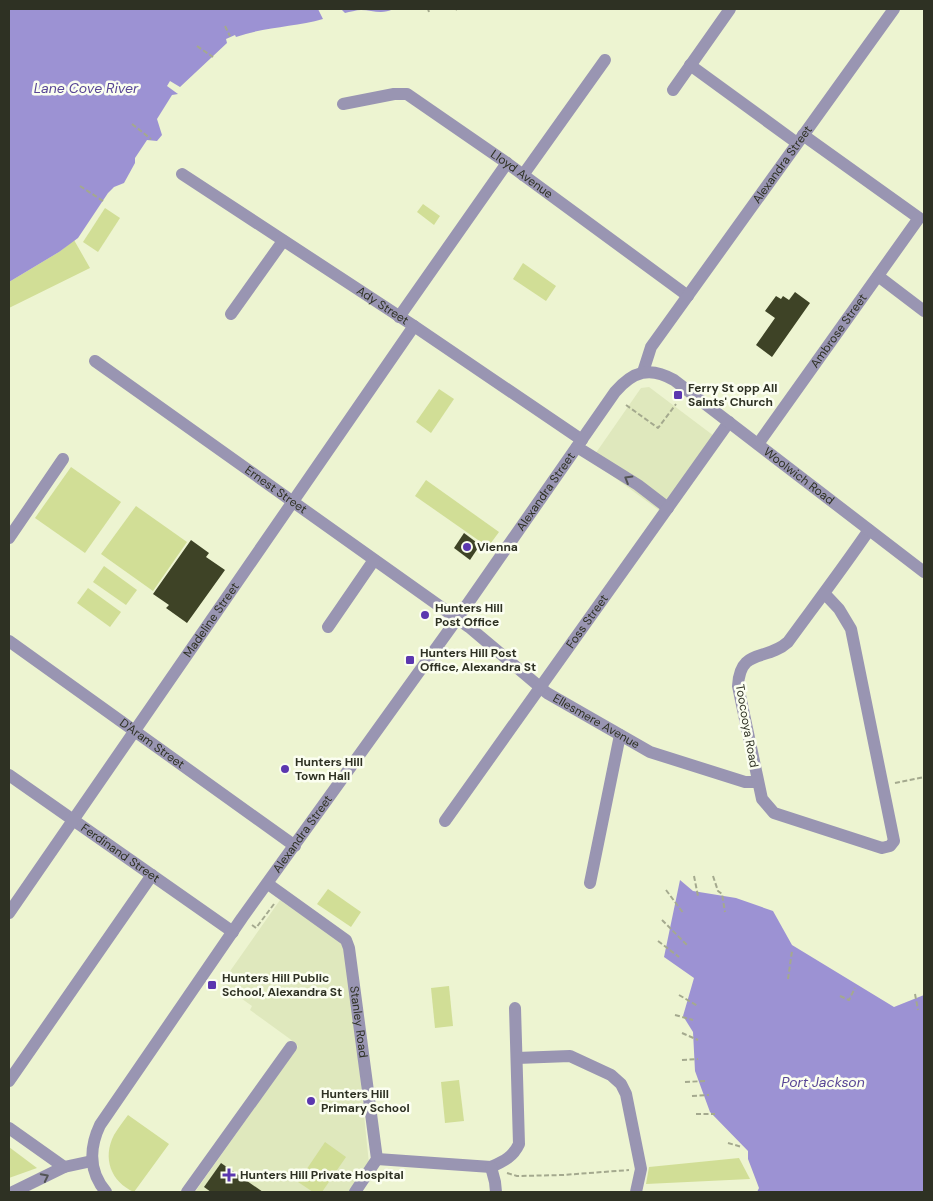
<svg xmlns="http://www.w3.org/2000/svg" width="933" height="1201" font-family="'DM Sans',sans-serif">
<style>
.built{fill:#dfe8bd}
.green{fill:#d1de96}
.water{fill:#9c92d3}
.building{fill:#3e4326}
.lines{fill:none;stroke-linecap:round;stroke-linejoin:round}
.path{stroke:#a4a98e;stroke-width:2;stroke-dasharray:5 2.5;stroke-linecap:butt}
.minor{stroke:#9995b2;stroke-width:12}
.oneway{stroke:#535455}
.poi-dot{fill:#5b37af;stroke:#fbfef0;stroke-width:2}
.labels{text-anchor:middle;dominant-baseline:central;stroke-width:5;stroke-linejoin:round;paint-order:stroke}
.street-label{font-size:12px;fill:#2e3123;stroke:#fbfef0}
.poi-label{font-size:12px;font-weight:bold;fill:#2e3123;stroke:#fbfef0;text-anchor:start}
.water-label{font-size:14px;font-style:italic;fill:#584695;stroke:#fbfef0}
</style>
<rect width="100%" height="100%" fill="#edf4d1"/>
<!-- built -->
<g class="built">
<path d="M 649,387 L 714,436 L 660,511 L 591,460 L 641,388 Z"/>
<path d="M 280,900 L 347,946 L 369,1164 L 350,1192 L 195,1192 L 298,1046 L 290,1039 L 250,1010 L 252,1006 L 221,984 Z"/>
</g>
<!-- green -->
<g class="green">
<path d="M 423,204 L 440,216 L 434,225 L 417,212 Z"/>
<path d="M 105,208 L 120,218 L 98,252 L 83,242 Z"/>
<path d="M 74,240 L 90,268 L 9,308 L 9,282 L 59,252 Z"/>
<path d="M 523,263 L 556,286 L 546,301 L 513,279 Z"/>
<path d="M 439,389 L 454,399 L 431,433 L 416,422 Z"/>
<path d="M 71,467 L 121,502 L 85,553 L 35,518 Z"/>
<path d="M 426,480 L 499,532 L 488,547 L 415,496 Z"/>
<path d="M 136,506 L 187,542 L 153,591 L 101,554 Z"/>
<path d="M 104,566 L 137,590 L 126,605 L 93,582 Z"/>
<path d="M 88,588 L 121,612 L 110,627 L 77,603 Z"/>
<path d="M 328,889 L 361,912 L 351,927 L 317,904 Z"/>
<path d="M 449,986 L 453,1026 L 435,1028 L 431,988 Z"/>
<path d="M 459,1080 L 464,1121 L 445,1123 L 441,1082 Z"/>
<path d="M 128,1115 L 169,1144 L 134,1192 C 111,1182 102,1158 114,1135 C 118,1128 123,1122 128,1115 Z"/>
<path d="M 325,1142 L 346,1157 L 322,1192 L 313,1192 L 298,1182 Z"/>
<path d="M 9,1147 L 37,1168 L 9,1178 Z"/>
<path d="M 739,1158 L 750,1179 L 646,1184 L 649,1167 Z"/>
</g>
<!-- water -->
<g class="water">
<path d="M 9,9 L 318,9 L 323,19 C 295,27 264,27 236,37 L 235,35 L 226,39 L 227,43 L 180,87 L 170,81 L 167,86 L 178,94 L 172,95 L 157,119 L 162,135 L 157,141 L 147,140 L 135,158 L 135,163 L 124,183 L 114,187 L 108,193 L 78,238 L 59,252 L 9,282 Z"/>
<path d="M 341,9 L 393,9 C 382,15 372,10 361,10 C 356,10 350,12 345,13 Z"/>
<path d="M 680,880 L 693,891 L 736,898 L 773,911 L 792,945 L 894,1007 L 924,995 L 924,1192 L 757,1192 L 759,1188 L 748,1159 L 748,1151 L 710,1112 L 695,1071 L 693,1032 L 683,1016 L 694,978 L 664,957 Z"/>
</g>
<!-- building -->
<g class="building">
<path d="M 795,292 L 810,303 L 772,357 L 756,345 L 775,318 L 765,311 L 776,296 L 781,299 L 783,296 L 789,300 Z"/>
<path d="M 464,533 L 480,545 L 470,560 L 454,548 Z"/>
<path d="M 191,540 L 209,553 L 206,557 L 225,570 L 187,623 L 166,608 L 169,605 L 153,594 Z"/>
<path d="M 221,1163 L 263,1192 L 211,1192 L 204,1187 Z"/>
</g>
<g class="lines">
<!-- path -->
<g class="path">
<path d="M 332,9 L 333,9"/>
<path d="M 428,9 L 429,12"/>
<path d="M 456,9 L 457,10"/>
<path d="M 225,26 L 230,36"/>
<path d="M 197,46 L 213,57"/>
<path d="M 132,124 L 151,139"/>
<path d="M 80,186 L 103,201"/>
<path d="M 626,405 L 658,428 L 676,404"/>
<path d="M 895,783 L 924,777"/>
<path d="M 694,876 L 698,896"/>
<path d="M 713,876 L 718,891 L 722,894 L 725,912"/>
<path d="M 666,890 L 684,914"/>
<path d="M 662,920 L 688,946"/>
<path d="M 252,925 L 256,928 L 274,904"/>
<path d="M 658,941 L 679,957"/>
<path d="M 788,979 L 792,951"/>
<path d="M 915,994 L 918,1010"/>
<path d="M 679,995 L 698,1006"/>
<path d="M 840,996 L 849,1000 L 855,988"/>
<path d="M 675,1015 L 693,1020"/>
<path d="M 682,1033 L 698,1040"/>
<path d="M 682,1060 L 698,1059"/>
<path d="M 685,1082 L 705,1081"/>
<path d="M 692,1096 L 709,1095"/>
<path d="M 696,1114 L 715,1114"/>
<path d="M 728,1143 L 742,1147"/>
<path d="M 507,1173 L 517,1176 L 563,1175 L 629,1170"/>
</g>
<!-- minor -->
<g class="minor">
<path d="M 690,65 L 797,143"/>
<path d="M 673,90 L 730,9"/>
<path id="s1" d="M 343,104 L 394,94 L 407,94 L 507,163 L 688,296"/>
<path id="s2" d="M 182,174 L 414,326 L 582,440"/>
<path d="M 523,175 L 605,60"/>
<path d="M 878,276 L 924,311"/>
<path d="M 231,314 L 283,241"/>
<path d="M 399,317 L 507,163"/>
<path id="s3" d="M 95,361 L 469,627 L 547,693 L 650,752 L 745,782 L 757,782"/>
<path id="s4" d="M 643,372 L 651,347 L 894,9"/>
<path id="s5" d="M 758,444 L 919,218 L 803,135"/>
<path d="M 577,447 L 638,485 L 668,508"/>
<path d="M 9,538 L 63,459"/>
<path d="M 824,593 L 839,609 L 851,629 L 894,841 L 890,846 L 882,848 L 774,813 L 762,799 L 738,686 C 740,647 766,662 788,642 C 815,605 843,568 869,530"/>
<path d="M 328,627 L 374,560"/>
<path id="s6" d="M 9,641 L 295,846"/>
<path id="s7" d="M 9,775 L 233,932"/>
<path id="s8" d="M 445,821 L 729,422"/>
<path d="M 590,883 L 620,735"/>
<path id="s9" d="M 268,884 L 346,940 L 349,948 L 377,1159 L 355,1192"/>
<path id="s10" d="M 9,913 L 414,326"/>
<path d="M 517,1058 L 570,1056 L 611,1075 L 621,1084 L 626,1094 L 641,1169 L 636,1192"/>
<path d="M 9,1081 L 152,875"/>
<path d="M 9,1128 L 64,1167"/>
<path d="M 377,1159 L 491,1167 C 504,1161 513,1157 519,1144 L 515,1008"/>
<path d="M 491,1167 L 495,1182 L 496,1192"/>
<path d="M 13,1192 L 64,1167 L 92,1161"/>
<path id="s11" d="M 106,1192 C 89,1172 89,1148 100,1125 L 242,918 L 457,619 L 615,392 C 633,371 650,366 674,380 L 924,572"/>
<path d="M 187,1192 L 291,1047"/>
</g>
</g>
<!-- one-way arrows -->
<defs><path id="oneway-chevron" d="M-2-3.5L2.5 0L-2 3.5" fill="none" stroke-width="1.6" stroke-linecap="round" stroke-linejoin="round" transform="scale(1.25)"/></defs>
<g class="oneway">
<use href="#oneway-chevron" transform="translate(628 479) rotate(-149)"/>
<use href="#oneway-chevron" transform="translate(45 1177) rotate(-27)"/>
</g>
<!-- markers -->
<g class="poi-dot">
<rect x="673" y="390" width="10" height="10" rx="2.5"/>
<circle cx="467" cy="547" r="5"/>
<circle cx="425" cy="615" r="5"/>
<rect x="405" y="655" width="10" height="10" rx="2.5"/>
<circle cx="285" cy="769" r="5"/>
<rect x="207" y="980" width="10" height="10" rx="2.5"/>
<circle cx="311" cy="1101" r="5"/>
<path d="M226.5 1167.5h5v5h5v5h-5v5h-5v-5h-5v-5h5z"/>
</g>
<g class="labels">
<!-- street labels -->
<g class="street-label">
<text stroke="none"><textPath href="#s4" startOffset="251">Alexandra Street</textPath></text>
<text stroke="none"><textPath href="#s1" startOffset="205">Lloyd Avenue</textPath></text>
<text stroke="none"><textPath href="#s2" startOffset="240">Ady Street</textPath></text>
<text stroke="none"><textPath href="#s5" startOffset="139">Ambrose Street</textPath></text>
<text stroke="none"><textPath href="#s11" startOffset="1192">Woolwich Road</textPath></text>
<text stroke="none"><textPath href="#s3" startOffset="222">Ernest Street</textPath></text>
<text stroke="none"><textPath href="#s11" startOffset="846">Alexandra Street</textPath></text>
<text stroke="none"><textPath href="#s10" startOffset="356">Madeline Street</textPath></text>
<text stroke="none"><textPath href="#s8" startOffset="245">Foss Street</textPath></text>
<text stroke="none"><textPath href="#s3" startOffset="618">Ellesmere Avenue</textPath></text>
<text transform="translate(747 726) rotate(80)">Toocooya Road</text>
<text stroke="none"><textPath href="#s6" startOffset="176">D'Aram Street</textPath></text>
<text stroke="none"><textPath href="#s11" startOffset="426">Alexandra Street</textPath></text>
<text stroke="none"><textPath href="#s7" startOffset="136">Ferdinand Street</textPath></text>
<text stroke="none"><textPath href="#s9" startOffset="179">Stanley Road</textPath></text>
</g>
<!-- poi labels -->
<g class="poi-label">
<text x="688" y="388">Ferry St opp All<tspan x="688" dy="14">Saints' Church</tspan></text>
<text x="477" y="547">Vienna</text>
<text x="435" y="608">Hunters Hill<tspan x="435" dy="14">Post Office</tspan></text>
<text x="420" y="653">Hunters Hill Post<tspan x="420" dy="14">Office, Alexandra St</tspan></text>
<text x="295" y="762">Hunters Hill<tspan x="295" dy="14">Town Hall</tspan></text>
<text x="222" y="978">Hunters Hill Public<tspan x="222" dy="14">School, Alexandra St</tspan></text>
<text x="321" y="1094">Hunters Hill<tspan x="321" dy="14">Primary School</tspan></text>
<text x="240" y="1175">Hunters Hill Private Hospital</text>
</g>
<!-- water labels -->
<g class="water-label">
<text x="86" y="88">Lane Cove River</text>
<text x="823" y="1082">Port Jackson</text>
</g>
</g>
<!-- border -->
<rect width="933" height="1201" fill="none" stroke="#2e3123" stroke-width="20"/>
</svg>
